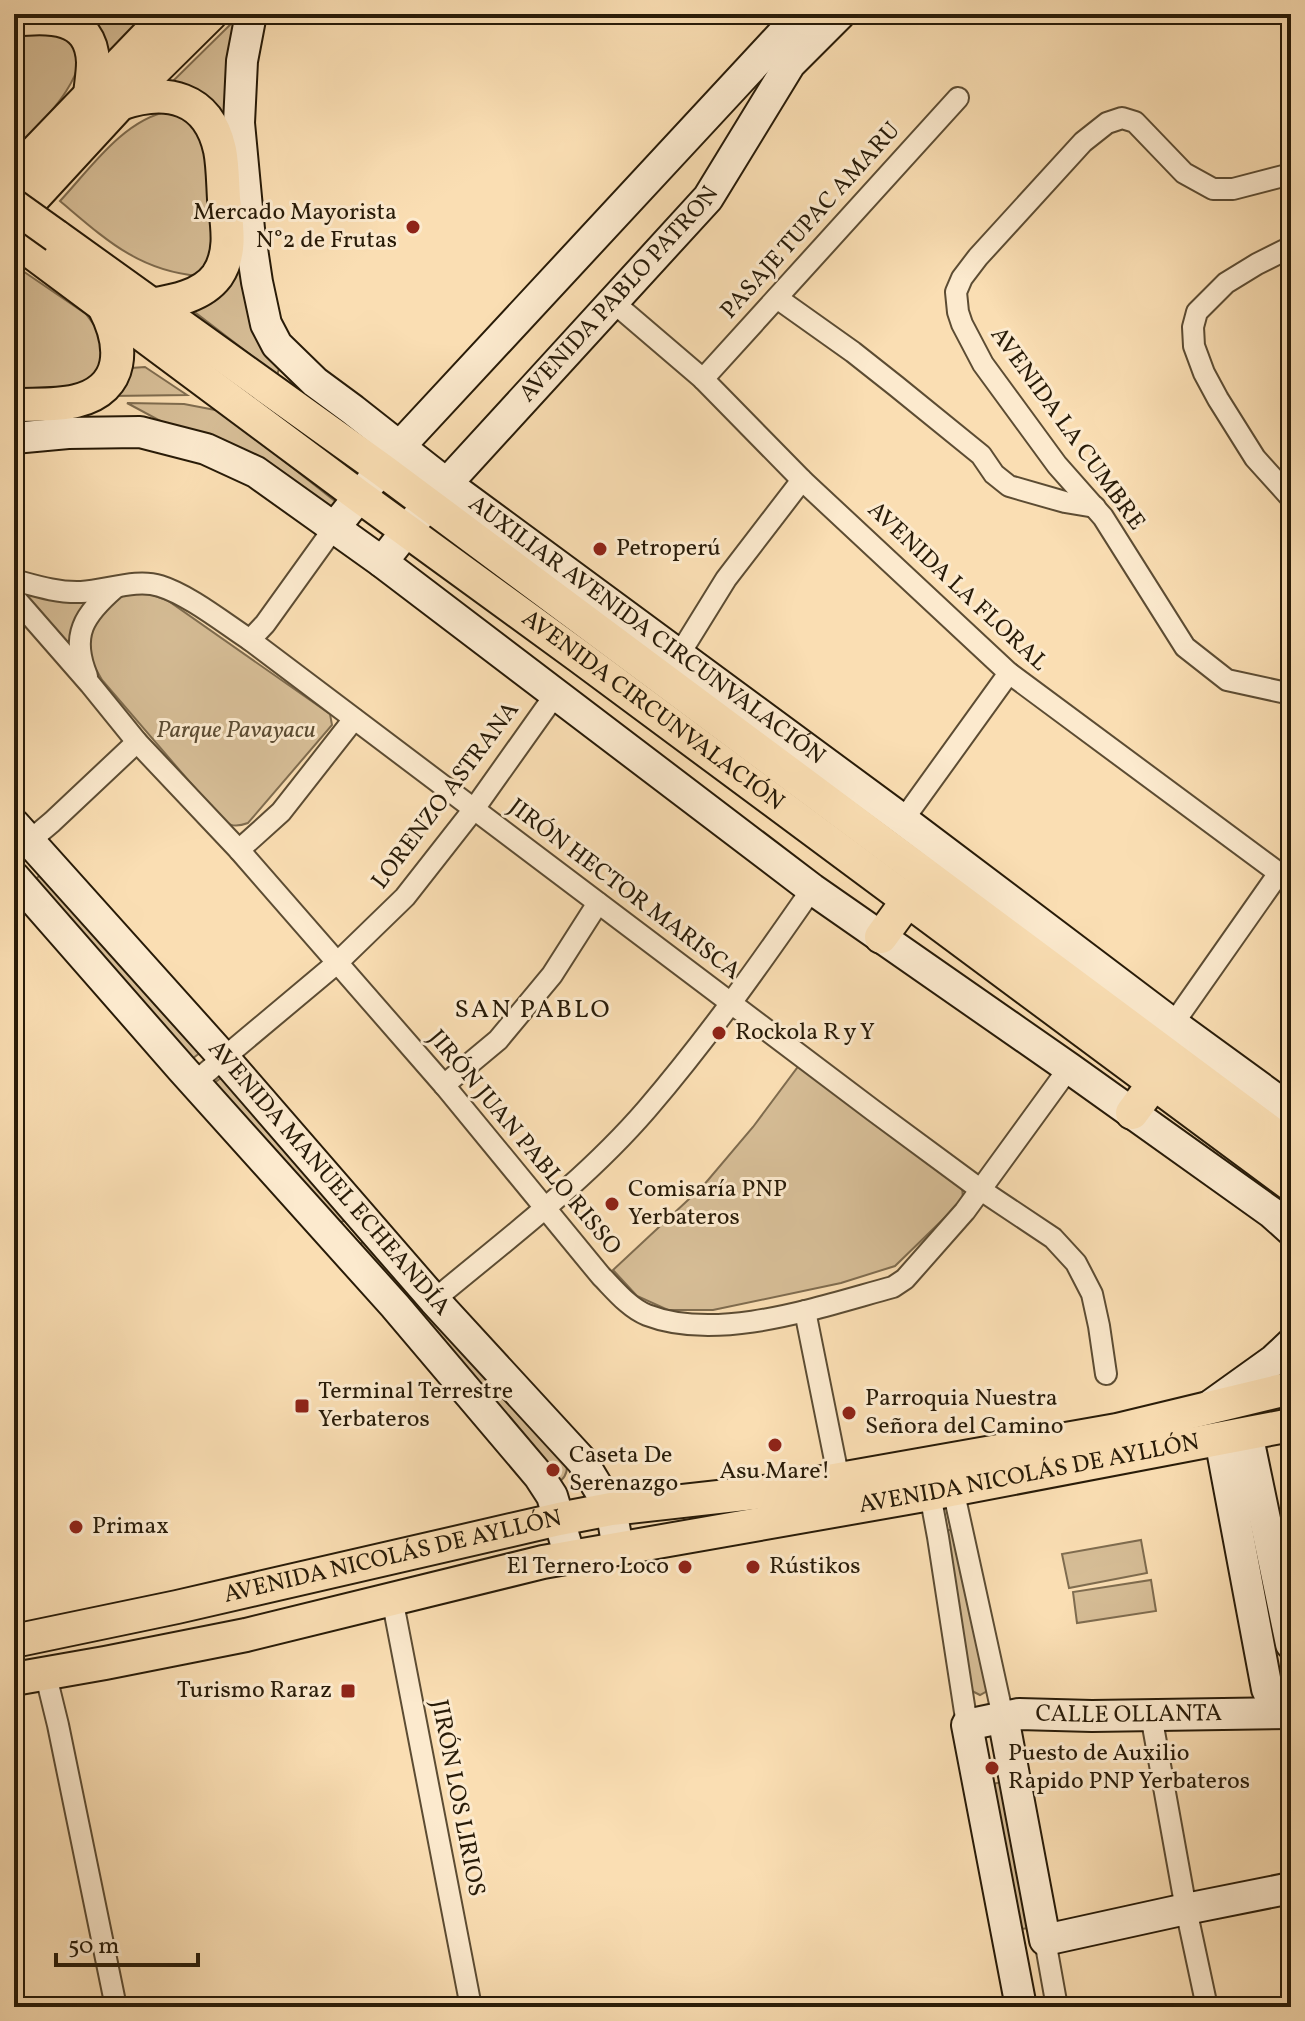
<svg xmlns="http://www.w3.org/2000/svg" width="1305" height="2021" font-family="Vollkorn,serif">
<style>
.green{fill:#d6bd96;stroke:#7f6c4f;stroke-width:2}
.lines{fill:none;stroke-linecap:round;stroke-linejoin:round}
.street-casing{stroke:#5c4c33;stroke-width:24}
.secondary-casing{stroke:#281b08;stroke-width:34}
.primary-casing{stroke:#281b08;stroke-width:36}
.street{stroke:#fceace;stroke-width:20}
.secondary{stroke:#fceace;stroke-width:30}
.primary{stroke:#fadeb3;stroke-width:32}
.primary-bridge-casing{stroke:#281b08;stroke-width:36;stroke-linecap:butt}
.primary-bridge{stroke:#fadeb3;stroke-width:32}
.poi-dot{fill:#8f2418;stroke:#fceace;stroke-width:3}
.labels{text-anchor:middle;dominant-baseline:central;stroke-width:6;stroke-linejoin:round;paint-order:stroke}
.poi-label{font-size:24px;fill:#281b08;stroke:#fceace;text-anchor:start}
.street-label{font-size:24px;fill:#281b08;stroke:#fceace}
.park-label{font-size:24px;font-style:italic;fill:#5c4c33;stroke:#fceace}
.neighbourhood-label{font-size:26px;letter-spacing:2px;fill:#281b08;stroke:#fceace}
</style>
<rect width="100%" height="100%" fill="#fadeb3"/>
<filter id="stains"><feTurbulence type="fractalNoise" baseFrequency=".0025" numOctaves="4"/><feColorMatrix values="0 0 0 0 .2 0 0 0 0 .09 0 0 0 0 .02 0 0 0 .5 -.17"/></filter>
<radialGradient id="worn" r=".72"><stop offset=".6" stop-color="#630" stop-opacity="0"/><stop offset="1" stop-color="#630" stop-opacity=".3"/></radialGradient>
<!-- green -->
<g class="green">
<path d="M 79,14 L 148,14 L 107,56 Z"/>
<path d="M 240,15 L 235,172 L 186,87 L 172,82 Z"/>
<path d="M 40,28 C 50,32 67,36 74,44 C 97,72 31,133 14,153 L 14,29 Z"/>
<path d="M 169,111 L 179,112 L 202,134 L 219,245 L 199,276 C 138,271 104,238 60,201 C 90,169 123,120 169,111 Z"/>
<path d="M 239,247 L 259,335 L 267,356 L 279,369 L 277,375 L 192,310 Z"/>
<path d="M 14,265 L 86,314 L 97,329 L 102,345 L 103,363 L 90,382 L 14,396 Z"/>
<path d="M 145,367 L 187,395 L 112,396 L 131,368 Z"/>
<path d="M 127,403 L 184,404 L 236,414 L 279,457 L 335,501 L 342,492 L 334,522 L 183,433 Z"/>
<path d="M 32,592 L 96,595 L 71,646 L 25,600 L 26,594 Z"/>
<path d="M 144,592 L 167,600 L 330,714 L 332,725 L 248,823 C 229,830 226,822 213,809 L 102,680 L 89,657 L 89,639 L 93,624 L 113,598 L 128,593 Z"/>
<path d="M 42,874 L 201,1052 L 192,1059 L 34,880 Z"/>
<path d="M 803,1060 L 962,1185 L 963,1200 L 895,1266 L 841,1283 L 713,1310 L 668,1310 L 637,1296 L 613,1270 L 703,1186 L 753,1127 Z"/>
<path d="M 222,1077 L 346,1217 L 344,1221 L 338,1223 L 213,1084 Z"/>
<path d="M 366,1240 L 567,1466 C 567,1475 564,1478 557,1484 L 354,1248 Z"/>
<path d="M 957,1528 L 989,1690 L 980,1695 L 972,1691 L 942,1532 Z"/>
<path d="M 1141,1540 L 1147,1573 L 1069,1588 L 1062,1554 Z"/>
<path d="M 1151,1580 L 1156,1611 L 1077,1623 L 1073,1592 Z"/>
<path d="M 1002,1782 L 1030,1928 L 1012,1930 L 988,1785 Z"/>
</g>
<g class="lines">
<!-- street casing -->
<g class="street-casing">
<g id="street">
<path d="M 1291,174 L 1233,189 L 1213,189 L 1184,173 L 1135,122 L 1122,118 L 1107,123 L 1083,142 L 978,257 L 962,278 L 956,292 L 958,312 L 962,324 L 983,364 L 1057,465 L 1103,517 L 1185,647 L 1227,680 L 1291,694"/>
<path d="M 1291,247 L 1257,264 L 1226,283 L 1197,312 L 1193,327 L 1194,346 L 1204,373 L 1218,399 L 1255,458 L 1291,498"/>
<path d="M 777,298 L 853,352 L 896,386 L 981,455 L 994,474 L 1009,486 L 1065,502 L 1095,507"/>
<path d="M 613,302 L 703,379 L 802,480 L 1009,673 L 1291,882"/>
<path d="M 703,379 L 958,98"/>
<path d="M 14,580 C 36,586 58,593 81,592 C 106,591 136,578 160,586 C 189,595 224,623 250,640 L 874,1111 L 981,1190 L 1053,1238 L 1076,1263 L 1092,1294 L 1099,1326 L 1106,1374"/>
<path d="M 14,597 L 90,684 L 137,742 L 239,850 L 444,1085 L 601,1276 C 614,1289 629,1308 647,1315 C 719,1343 822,1306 893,1287 L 905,1279 L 965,1211 L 1069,1068"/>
<path d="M 250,640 L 265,624 L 334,528"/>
<path d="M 674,663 L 726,579 L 802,480"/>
<path d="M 87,676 C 70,635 84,615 115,588"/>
<path d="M 903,820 L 1009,673"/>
<path d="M 239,850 L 281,812 L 354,719"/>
<path d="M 14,854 L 52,822 L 137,742"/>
<path d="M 1173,1024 L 1279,873"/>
<path d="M 195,1082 L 337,963 L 405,897 L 474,809 L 555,695"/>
<path d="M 444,1085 L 498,1040 L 552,975 L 598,903"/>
<path d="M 434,1300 C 507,1239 585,1181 647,1109 C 707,1039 760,964 812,889"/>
<path d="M 805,1311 L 839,1480"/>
<path d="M 953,1489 L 1003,1717"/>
<path d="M 930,1494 L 938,1537 L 967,1725"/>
<path d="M 392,1598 L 471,2007"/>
<path d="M 45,1672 L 58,1725 L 116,2007"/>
<path d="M 1151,1715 L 1186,1909 L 1207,2007"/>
<path d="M 1045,1940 L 1057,2007"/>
</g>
</g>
<!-- secondary casing -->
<g class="secondary-casing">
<g id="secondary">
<path id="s1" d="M 251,14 L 242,61 L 239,123 L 249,229 L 257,282 L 266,324 L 277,345 L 315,382 L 353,410 L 447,484 L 903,820 L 1173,1024 L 1291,1110"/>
<path d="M 14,438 L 68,433 L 140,432 L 206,449 L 256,472 L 382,562 L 812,889 L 1069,1068 L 1272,1213 L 1291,1230"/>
<path d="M 334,528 L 400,446 L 801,14"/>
<path id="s2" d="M 382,562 L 428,504 L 708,198 L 790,64 L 840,14"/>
<path id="s3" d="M 14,824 L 224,1058 L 434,1300 L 582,1461 L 611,1509 L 618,1548"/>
<path d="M 14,877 L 182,1069 L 395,1306 L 539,1476 L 552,1496 L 570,1557"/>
<path d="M 1207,1408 L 1274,1360 L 1291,1344"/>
<path d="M 1247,1433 L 1291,1644"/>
<path d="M 1220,1439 L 1267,1689 L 1278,1713"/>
<path d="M 1003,1717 L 1045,1940 L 1186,1909 L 1291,1888"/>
<path id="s4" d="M 1021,2007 L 967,1725 L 1019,1714 L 1092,1716 L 1291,1713"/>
</g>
</g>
<!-- primary casing -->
<g class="primary-casing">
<g id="primary">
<path d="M 14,20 C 49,16 91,15 93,62 C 93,73 91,84 90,95"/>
<path d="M 120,104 C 166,88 208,96 220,150 C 223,165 223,183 224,199 C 227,224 233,253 217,276 C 202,296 174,301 151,305"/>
<path d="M 14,174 L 168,14"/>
<path d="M 14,219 L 120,104 L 211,14"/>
<path d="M 56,236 L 381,469 L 1291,1147"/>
<path id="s5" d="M 14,239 L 359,496 L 580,657 L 1291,1185"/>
<path d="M 14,405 C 34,404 56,406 76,401 C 126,389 124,345 104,307"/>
<path d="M 881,937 L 908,900"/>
<path d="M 1132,1113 L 1154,1083"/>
<path id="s6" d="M 14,1641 L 177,1607 L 559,1519 L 611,1509 L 772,1491 L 1117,1430 L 1291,1388"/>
<path id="s7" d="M 14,1679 L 105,1663 L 246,1635 L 543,1562 L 930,1494 L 1291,1425"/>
</g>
</g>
<!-- street -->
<use href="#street" class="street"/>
<!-- secondary -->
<use href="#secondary" class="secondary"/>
<!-- primary -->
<use href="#primary" class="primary"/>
<!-- primary-bridge casing -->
<g class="primary-bridge-casing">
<path id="primary-bridge" d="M 14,206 L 56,236"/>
</g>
<!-- primary-bridge -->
<use href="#primary-bridge" class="primary-bridge"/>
</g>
<!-- markers -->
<g class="poi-dot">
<circle cx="413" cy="227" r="8"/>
<circle cx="600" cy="549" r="8"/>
<circle cx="719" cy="1033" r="8"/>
<circle cx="612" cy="1204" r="8"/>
<rect x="294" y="1398" width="16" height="16" rx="4"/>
<circle cx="849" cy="1413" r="8"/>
<circle cx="775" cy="1445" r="8"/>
<circle cx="553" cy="1470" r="8"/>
<circle cx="76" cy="1527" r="8"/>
<circle cx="685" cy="1567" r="8"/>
<circle cx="753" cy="1567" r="8"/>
<rect x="340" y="1683" width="16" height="16" rx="4"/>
<circle cx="992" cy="1768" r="8"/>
</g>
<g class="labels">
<!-- poi labels -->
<g class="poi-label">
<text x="397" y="213" text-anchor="end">Mercado Mayorista<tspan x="397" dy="28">N°2 de Frutas</tspan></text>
<text x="616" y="549">Petroperú</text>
<text x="735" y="1033">Rockola R y Y</text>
<text x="628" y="1190">Comisaría PNP<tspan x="628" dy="28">Yerbateros</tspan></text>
<text x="318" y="1392">Terminal Terrestre<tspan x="318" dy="28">Yerbateros</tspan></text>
<text x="865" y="1399">Parroquia Nuestra<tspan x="865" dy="28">Señora del Camino</tspan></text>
<text x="569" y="1456">Caseta De<tspan x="569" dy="28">Serenazgo</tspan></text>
<text x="775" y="1472" text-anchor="middle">Asu Mare!</text>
<text x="92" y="1527">Primax</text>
<text x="669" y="1567" text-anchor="end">El Ternero Loco</text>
<text x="769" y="1567">Rústikos</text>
<text x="332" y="1691" text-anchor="end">Turismo Raraz</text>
<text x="1008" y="1754">Puesto de Auxilio<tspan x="1008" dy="28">Rapido PNP Yerbateros</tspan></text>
</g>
<!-- street labels -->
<g class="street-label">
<text transform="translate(811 221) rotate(-48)">PASAJE TUPAC AMARU</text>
<text stroke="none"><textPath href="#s2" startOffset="358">AVENIDA PABLO PATRON</textPath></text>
<text transform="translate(1067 429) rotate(54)">AVENIDA LA CUMBRE</text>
<text transform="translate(957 587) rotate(43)">AVENIDA LA FLORAL</text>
<text stroke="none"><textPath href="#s1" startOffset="804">AUXILIAR AVENIDA CIRCUNVALACIÓN</textPath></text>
<text stroke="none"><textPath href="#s5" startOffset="794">AVENIDA CIRCUNVALACIÓN</textPath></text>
<text transform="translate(446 796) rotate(-53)">LORENZO ASTRANA</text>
<text transform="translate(624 890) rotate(37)">JIRÓN HECTOR MARISCA</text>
<text transform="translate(524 1143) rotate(50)">JIRÓN JUAN PABLO RISSO</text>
<text stroke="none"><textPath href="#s3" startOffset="474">AVENIDA MANUEL ECHEANDÍA</textPath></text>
<text stroke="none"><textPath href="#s7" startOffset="1036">AVENIDA NICOLÁS DE AYLLÓN</textPath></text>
<text stroke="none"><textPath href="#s6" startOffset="388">AVENIDA NICOLÁS DE AYLLÓN</textPath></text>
<text stroke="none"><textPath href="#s4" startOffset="450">CALLE OLLANTA</textPath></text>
<text transform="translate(457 1798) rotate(79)">JIRÓN LOS LIRIOS</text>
</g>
<!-- park labels -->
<g class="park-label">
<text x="236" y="731">Parque Pavayacu</text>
</g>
<!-- neighbourhood labels -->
<g class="neighbourhood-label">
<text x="533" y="1010">SAN PABLO</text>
</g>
</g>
<!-- margin -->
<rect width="1305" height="2021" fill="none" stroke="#fadeb3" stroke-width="48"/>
<rect x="16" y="16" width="1273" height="1989" fill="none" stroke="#281b08" stroke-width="4"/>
<rect x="24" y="24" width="1257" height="1973" fill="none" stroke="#281b08" stroke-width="2"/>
<!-- scale -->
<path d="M56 1953v12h142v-12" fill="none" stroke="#281b08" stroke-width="4"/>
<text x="68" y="1953" font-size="24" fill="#281b08" stroke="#fceace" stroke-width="6" paint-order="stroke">50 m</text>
<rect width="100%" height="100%" filter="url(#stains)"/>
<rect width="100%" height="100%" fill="url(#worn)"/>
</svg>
